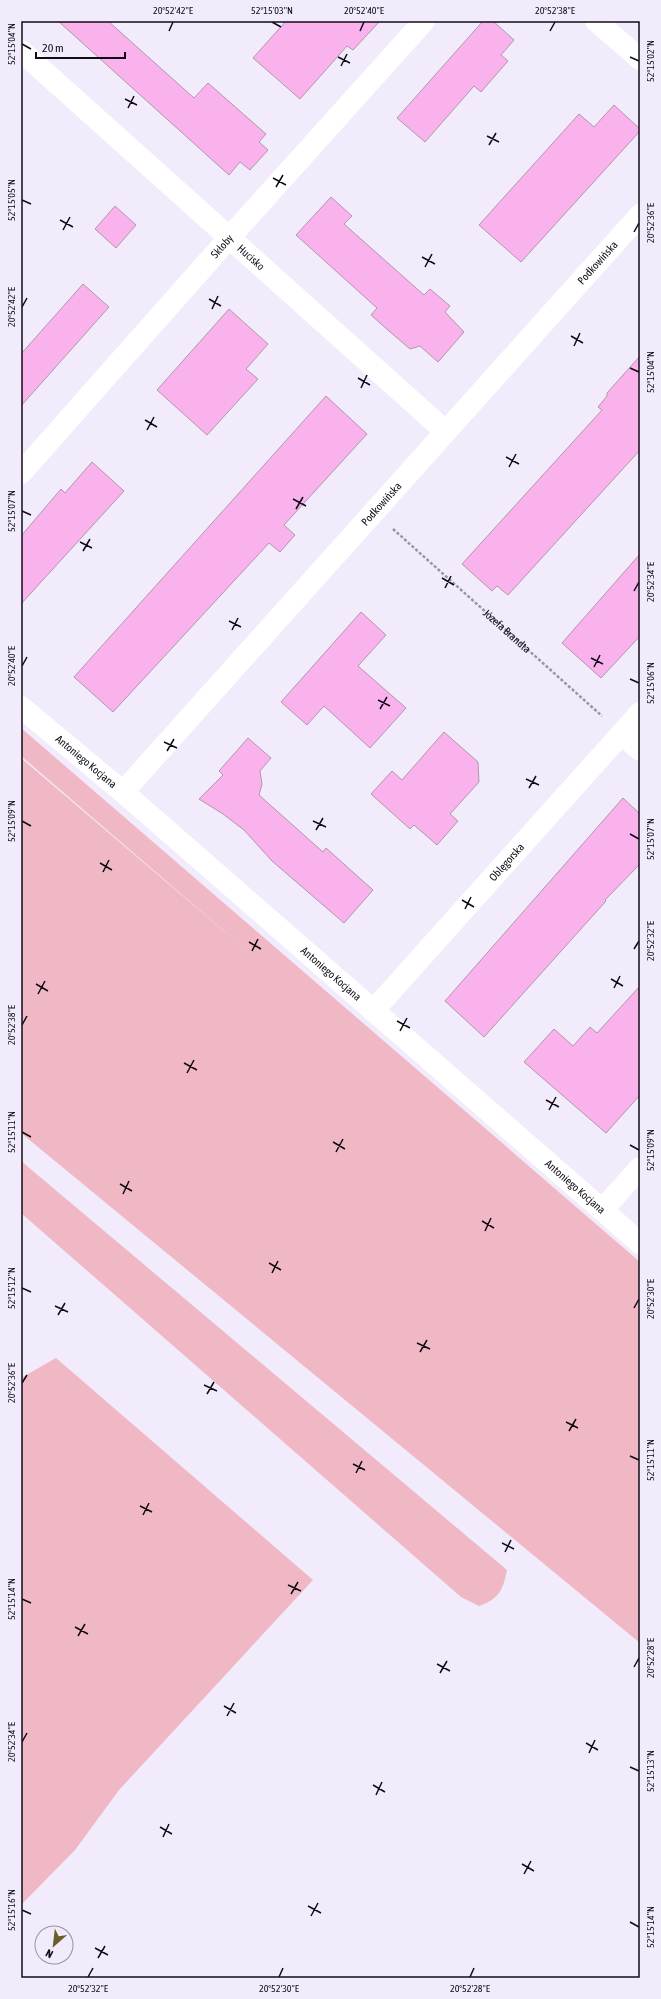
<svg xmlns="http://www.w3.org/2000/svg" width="661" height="1999" font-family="'Asap Condensed',sans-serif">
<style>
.green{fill:#f0b7c4}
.building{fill:#fab2ec;stroke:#b097aa}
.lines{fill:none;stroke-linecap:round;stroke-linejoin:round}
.path{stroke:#9a95a3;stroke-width:2.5;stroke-dasharray:3 2;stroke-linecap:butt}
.minor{stroke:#fff;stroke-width:22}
.ticks{fill:none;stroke:#100c15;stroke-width:1.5}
.labels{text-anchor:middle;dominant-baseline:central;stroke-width:3;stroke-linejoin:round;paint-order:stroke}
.street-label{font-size:11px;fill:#100c15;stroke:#f1ebfc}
.neatline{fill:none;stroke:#100c15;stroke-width:1.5}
.ticks-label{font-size:10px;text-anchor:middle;fill:#100c15}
</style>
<rect width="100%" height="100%" fill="#f1ebfc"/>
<!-- green -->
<g class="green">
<path d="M 21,728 L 640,1262 L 640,1643 L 21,1133 L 21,758 L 266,967 L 21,756 Z"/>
<path d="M 21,1161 L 507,1570 C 503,1590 499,1599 479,1606 L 461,1597 L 21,1213 Z"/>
<path d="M 56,1358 L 313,1580 L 119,1790 L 75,1850 L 21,1905 L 21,1378 Z"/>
</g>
<!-- building -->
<g class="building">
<path d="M 58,21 L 108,21 L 194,98 L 208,83 L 266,134 L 259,142 L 268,150 L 250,170 L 240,162 L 229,175 Z"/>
<path d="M 286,21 L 380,21 L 353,50 L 347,46 L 300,99 L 253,58 Z"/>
<path d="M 483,21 L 493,21 L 514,40 L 501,55 L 508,61 L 481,92 L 474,86 L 425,142 L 397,118 Z"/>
<path d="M 614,105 L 640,129 L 640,131 L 521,262 L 479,225 L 579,114 L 594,127 Z"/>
<path d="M 331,197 L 352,216 L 344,224 L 424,295 L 430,289 L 450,306 L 445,312 L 464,332 L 438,362 L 420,346 L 410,349 L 389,331 L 371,315 L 377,308 L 296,235 Z"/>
<path d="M 115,206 L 136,225 L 116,248 L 95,229 Z"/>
<path d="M 83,284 L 109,307 L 21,406 L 21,354 Z"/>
<path d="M 229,309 L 268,344 L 246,369 L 258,379 L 207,435 L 157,390 Z"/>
<path d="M 640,356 L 640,450 L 508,595 L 497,586 L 492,591 L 462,564 L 602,410 L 598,407 L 607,396 L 607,393 Z"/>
<path d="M 326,396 L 367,434 L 284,525 L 295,535 L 280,552 L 269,543 L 113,712 L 74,677 Z"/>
<path d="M 92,462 L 124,491 L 21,604 L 21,536 L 61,489 L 65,493 Z"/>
<path d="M 640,554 L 640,636 L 601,678 L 562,643 Z"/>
<path d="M 361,612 L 386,635 L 358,666 L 406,708 L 370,748 L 324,706 L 307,725 L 281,702 Z"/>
<path d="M 444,732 L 478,762 L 479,782 L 450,814 L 458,821 L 437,845 L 414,825 L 410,829 L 371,794 L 392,771 L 402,780 Z"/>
<path d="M 248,738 L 271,758 L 260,771 L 262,784 L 259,795 L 323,852 L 326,848 L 373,890 L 344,923 L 272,861 L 244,830 L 223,814 L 199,799 L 223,775 L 219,771 Z"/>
<path d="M 623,798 L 640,814 L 640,864 L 605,900 L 606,901 L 484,1037 L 445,1001 Z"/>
<path d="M 640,986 L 640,1095 L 606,1133 L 524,1062 L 554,1029 L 573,1046 L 590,1027 L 597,1033 Z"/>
</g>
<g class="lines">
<!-- path -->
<path class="path" id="s1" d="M 393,529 L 602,716"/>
<!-- minor -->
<g class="minor">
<path d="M 596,21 L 640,59"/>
<path id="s2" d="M 21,51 L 445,431"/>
<path id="s3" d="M 21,473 L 229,238 L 424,21"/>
<path id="s4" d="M 21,707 L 123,792 L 640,1243"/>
<path d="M 622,734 L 640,750"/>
<path id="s5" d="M 123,792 L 640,215"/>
<path id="s6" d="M 373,1011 L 640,713"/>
<path d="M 602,1210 L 640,1168"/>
</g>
</g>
<!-- ticks -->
<path class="ticks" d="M 272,22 L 281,27M 169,31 L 173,22M 360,31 L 364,22M 550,31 L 555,22M 22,44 L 31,49M 338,57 L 350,63M 630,57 L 639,61M 341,66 L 347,54M 125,99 L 137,105M 128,108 L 134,96M 487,136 L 499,142M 489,145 L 496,133M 273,178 L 286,185M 276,187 L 283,175M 22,200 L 31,204M 60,220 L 73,227M 63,230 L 70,217M 634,232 L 639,223M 422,257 L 435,264M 425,267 L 432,254M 209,299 L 221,306M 22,307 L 27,298M 212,309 L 218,296M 571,336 L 583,343M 574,346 L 580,333M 630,368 L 639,372M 358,378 L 370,385M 361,388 L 367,375M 145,420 L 157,427M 147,430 L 154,417M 506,457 L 519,464M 509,467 L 516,454M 293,499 L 306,506M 296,509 L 303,497M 22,511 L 31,515M 80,542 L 92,548M 83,551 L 90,539M 442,578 L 454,585M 445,588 L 451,576M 634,591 L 639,582M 229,621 L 241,627M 232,630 L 238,618M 591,658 L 603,664M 22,666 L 27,657M 594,667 L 600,655M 630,679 L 639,683M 378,700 L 390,706M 380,709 L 387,697M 164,742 L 177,748M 167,751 L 174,739M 526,779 L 539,785M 529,788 L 536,776M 22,821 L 31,826M 313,821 L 326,827M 316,830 L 323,818M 630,834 L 639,839M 100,863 L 112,870M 103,872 L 109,860M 462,900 L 474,907M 465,909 L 471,897M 249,942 L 261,949M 634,949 L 639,941M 252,951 L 258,939M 611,979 L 623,986M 36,984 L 48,991M 614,988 L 620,976M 38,994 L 45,981M 397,1021 L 410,1028M 22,1025 L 27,1016M 400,1031 L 407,1018M 184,1063 L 197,1070M 187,1073 L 194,1060M 546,1100 L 559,1107M 549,1110 L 556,1097M 22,1132 L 31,1137M 333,1142 L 345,1149M 630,1145 L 639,1150M 336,1152 L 343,1139M 120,1184 L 132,1191M 123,1194 L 129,1181M 482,1221 L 494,1228M 485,1231 L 491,1218M 269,1263 L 281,1270M 272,1273 L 278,1261M 22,1288 L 31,1292M 55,1306 L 68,1312M 634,1308 L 639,1299M 58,1315 L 65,1303M 417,1343 L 430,1349M 420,1352 L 427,1340M 22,1383 L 27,1375M 204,1385 L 217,1391M 207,1394 L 214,1382M 566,1422 L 578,1428M 569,1431 L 576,1419M 630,1456 L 639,1460M 353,1464 L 365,1470M 356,1473 L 362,1461M 140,1506 L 152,1512M 143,1515 L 149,1503M 502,1543 L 514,1549M 505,1552 L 511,1540M 288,1585 L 301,1591M 291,1594 L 298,1582M 22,1599 L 31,1603M 75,1627 L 88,1634M 78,1636 L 85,1624M 437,1664 L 450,1671M 634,1667 L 639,1658M 440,1673 L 447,1661M 224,1706 L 236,1713M 227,1716 L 234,1703M 22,1742 L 27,1733M 586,1743 L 598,1750M 589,1753 L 595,1740M 630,1767 L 639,1771M 373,1785 L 385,1792M 376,1795 L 382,1782M 160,1827 L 172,1834M 163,1837 L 169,1824M 522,1864 L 534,1871M 524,1874 L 531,1861M 308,1906 L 321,1913M 22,1910 L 31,1914M 311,1916 L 318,1903M 630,1922 L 639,1927M 95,1948 L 108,1955M 98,1958 L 105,1946M 88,1977 L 93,1968M 279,1977 L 283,1968M 470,1977 L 474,1968"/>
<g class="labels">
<!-- street labels -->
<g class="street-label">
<text stroke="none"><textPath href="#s3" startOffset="303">Skłoby</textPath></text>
<text stroke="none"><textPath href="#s2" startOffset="309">Hucisko</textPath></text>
<text stroke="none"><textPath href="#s5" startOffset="711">Podkowińska</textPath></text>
<text stroke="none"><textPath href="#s5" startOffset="387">Podkowińska</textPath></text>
<text stroke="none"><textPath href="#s1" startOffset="153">Józefa Brandta</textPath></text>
<text stroke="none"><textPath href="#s4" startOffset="85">Antoniego Kocjana</textPath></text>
<text stroke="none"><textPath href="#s6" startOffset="200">Oblęgorska</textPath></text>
<text stroke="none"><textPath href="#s4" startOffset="409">Antoniego Kocjana</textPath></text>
<text stroke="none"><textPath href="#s4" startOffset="733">Antoniego Kocjana</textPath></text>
</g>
</g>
<!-- border -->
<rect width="661" height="1999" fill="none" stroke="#f1ebfc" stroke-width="44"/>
<!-- north arrow -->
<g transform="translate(54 1945) rotate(208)"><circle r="19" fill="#f1ebfc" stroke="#9792a0"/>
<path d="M0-3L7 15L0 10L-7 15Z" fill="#6c5e2b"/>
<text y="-6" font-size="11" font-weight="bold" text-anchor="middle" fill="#100c15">N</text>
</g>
<!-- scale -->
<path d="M36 52v6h89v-6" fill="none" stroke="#100c15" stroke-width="2"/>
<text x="42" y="52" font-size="12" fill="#100c15" stroke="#f1ebfc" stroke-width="3" paint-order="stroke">20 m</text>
<rect x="22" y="22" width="617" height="1955" class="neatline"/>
<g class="ticks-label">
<text x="173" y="14">20°52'42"E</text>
<text x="272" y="14">52°15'03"N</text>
<text x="364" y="14">20°52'40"E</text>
<text x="555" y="14">20°52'38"E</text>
<text transform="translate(11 44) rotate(-90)" y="4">52°15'04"N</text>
<text transform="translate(650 61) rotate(-90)" y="4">52°15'02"N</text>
<text transform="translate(11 200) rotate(-90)" y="4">52°15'05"N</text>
<text transform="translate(650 223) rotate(-90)" y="4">20°52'36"E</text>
<text transform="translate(11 307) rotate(-90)" y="4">20°52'42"E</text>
<text transform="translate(650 372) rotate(-90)" y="4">52°15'04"N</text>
<text transform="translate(11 511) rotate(-90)" y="4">52°15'07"N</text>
<text transform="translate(650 582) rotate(-90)" y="4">20°52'34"E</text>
<text transform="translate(11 666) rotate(-90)" y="4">20°52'40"E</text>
<text transform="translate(650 683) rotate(-90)" y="4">52°15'06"N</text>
<text transform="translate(11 821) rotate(-90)" y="4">52°15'09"N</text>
<text transform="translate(650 839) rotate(-90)" y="4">52°15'07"N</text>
<text transform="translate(650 941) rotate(-90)" y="4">20°52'32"E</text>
<text transform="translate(11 1025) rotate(-90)" y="4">20°52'38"E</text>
<text transform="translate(11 1132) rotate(-90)" y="4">52°15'11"N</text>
<text transform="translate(650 1150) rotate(-90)" y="4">52°15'09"N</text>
<text transform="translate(11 1288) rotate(-90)" y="4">52°15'12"N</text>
<text transform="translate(650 1299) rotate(-90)" y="4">20°52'30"E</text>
<text transform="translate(11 1383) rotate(-90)" y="4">20°52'36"E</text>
<text transform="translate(650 1460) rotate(-90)" y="4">52°15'11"N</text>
<text transform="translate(11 1599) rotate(-90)" y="4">52°15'14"N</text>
<text transform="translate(650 1658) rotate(-90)" y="4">20°52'28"E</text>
<text transform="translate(11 1742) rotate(-90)" y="4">20°52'34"E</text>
<text transform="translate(650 1771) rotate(-90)" y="4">52°15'13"N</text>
<text transform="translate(11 1910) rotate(-90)" y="4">52°15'16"N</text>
<text transform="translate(650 1927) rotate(-90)" y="4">52°15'14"N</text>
<text x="88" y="1992">20°52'32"E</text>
<text x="279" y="1992">20°52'30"E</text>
<text x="470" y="1992">20°52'28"E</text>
</g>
</svg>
